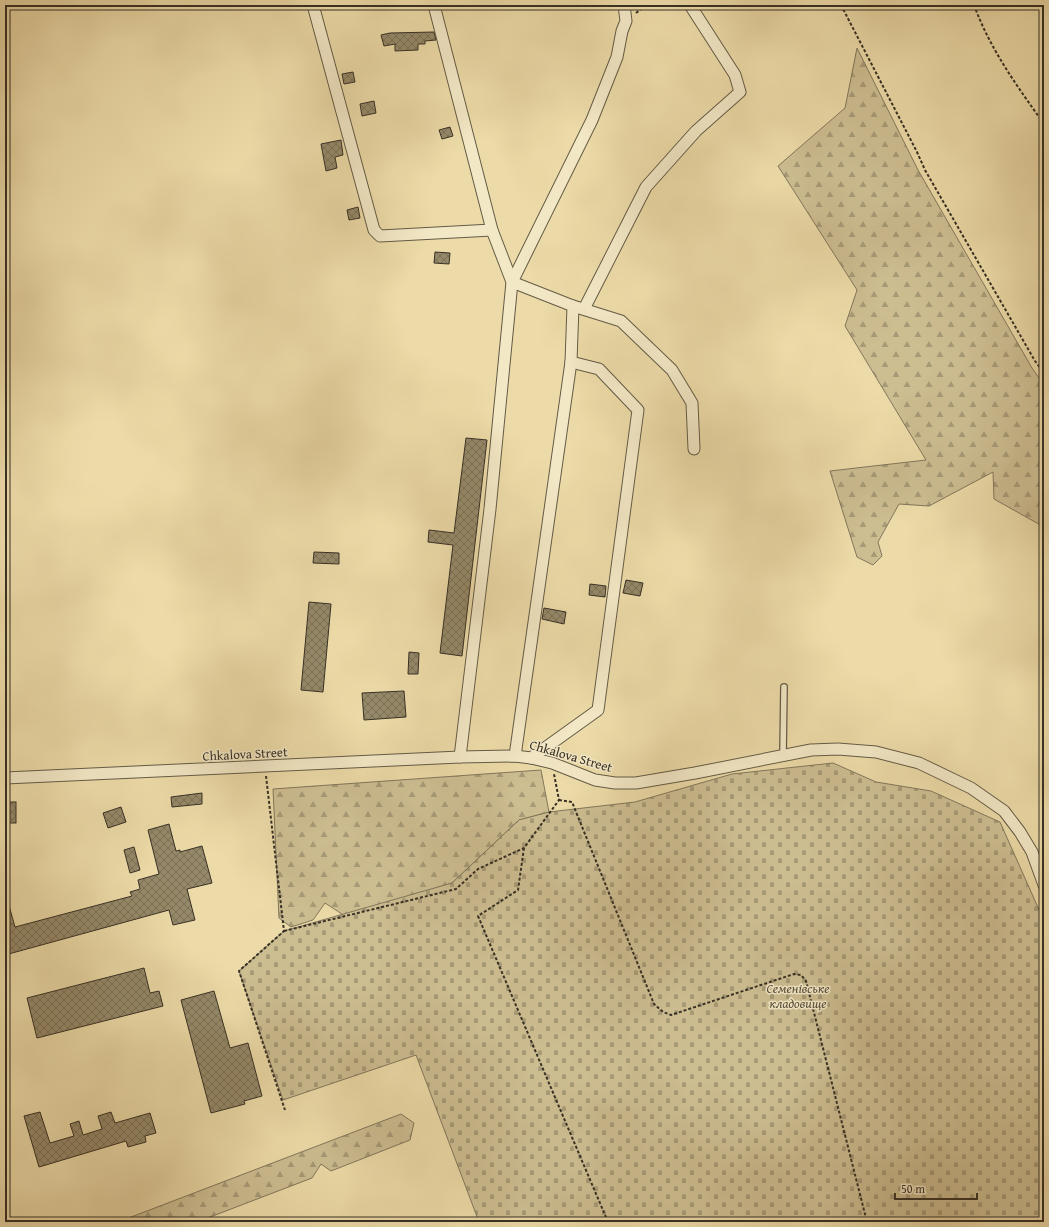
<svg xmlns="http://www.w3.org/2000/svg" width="1049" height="1227" font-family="'Gentium Book Plus',serif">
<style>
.forest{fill:url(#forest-firs);stroke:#82775c}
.cemetery{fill:url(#cemetery-stones);stroke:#82775c}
.building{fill:url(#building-cross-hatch);stroke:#373025}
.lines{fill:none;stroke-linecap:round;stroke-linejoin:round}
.lane-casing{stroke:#645b46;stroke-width:8}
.street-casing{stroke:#645b46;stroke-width:13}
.path{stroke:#373025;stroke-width:2;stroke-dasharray:3 2;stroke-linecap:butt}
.lane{stroke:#f3e8c6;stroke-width:5.5}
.street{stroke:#f3e8c6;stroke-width:11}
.labels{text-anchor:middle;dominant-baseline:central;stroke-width:3;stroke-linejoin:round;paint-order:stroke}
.street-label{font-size:13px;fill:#373025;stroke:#f3e8c6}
.park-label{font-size:13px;font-style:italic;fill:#554c3b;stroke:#f3e8c6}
</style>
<defs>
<pattern id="forest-firs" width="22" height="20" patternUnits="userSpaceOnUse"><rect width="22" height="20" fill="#cdbe92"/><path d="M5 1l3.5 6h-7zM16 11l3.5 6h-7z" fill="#a79b77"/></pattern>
<pattern id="cemetery-stones" width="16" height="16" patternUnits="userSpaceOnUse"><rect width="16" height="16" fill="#cdbe92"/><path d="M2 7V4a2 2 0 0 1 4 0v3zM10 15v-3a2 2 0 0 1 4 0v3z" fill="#a79b77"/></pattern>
<pattern id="building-cross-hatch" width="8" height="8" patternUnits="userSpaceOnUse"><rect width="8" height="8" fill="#958969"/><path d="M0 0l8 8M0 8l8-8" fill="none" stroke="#7a7056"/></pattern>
</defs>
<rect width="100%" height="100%" fill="#ecdba8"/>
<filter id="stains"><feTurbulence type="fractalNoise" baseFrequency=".005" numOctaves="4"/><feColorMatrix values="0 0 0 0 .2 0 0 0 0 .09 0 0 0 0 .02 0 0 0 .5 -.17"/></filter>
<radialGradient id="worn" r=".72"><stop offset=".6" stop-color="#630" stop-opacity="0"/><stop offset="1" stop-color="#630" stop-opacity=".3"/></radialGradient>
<!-- forest -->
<g class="forest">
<path d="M 857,48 L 918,170 L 1032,368 L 1044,385 L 1044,527 L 994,499 L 993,472 L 929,506 L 899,504 L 878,542 L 882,556 L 873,565 L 857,557 L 830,471 L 926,460 L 845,326 L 857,290 L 778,166 L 845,108 Z"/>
<path d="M 541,770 L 549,812 L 519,820 L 452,883 L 345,916 L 325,903 L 313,920 L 291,927 L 279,918 L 273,789 Z"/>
<path d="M 401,1114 L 414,1123 L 410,1140 L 331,1171 L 321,1164 L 312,1178 L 197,1222 L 118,1222 Z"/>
</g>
<!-- cemetery -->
<path class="cemetery" d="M 833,763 L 876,782 L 931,791 L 1000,822 L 1044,921 L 1044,1222 L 922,1222 L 914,1220 L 910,1222 L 479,1222 L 416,1055 L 283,1100 L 239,971 L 284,931 L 452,883 L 519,820 L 549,812 L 635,802 L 732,774 Z"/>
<!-- building -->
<g class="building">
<path d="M 434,32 L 436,40 L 425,41 L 425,44 L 418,44 L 418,50 L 395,51 L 395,44 L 384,46 L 381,35 L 390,33 Z"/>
<path d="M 353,72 L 355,82 L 344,84 L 342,74 Z"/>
<path d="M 374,101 L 376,113 L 362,116 L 360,104 Z"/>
<path d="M 450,127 L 453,136 L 442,139 L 439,130 Z"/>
<path d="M 341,140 L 343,155 L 335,157 L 337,168 L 326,171 L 321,144 Z"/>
<path d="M 358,207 L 360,218 L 349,220 L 347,210 Z"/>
<path d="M 435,252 L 450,253 L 449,264 L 434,263 Z"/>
<path d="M 466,438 L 487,440 L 462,656 L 440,653 L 453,545 L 428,542 L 429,530 L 454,533 Z"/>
<path d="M 314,552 L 339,553 L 339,564 L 313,563 Z"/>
<path d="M 626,580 L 643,583 L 640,596 L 623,593 Z"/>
<path d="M 590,584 L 606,586 L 605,597 L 589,595 Z"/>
<path d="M 309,602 L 331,604 L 323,692 L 301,690 Z"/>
<path d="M 544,608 L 566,612 L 564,624 L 542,619 Z"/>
<path d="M 409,652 L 419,653 L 418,674 L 408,674 Z"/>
<path d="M 404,691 L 406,717 L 364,720 L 362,693 Z"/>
<path d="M 202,793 L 202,804 L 172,807 L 171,797 Z"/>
<rect x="7" y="802" width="9" height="21"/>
<path d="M 121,807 L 126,822 L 108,828 L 103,813 Z"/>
<path d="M 169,824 L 176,851 L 180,850 L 180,852 L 202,846 L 212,883 L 187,889 L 195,920 L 173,925 L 169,910 L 5,955 L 5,902 L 8,902 L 15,927 L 132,896 L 130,892 L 140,889 L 138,880 L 159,874 L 148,830 Z"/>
<path d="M 134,847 L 140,870 L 130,873 L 124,850 Z"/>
<path d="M 144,968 L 150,993 L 159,991 L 163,1006 L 37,1038 L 27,998 Z"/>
<path d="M 214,991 L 230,1048 L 248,1043 L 262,1096 L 244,1101 L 245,1104 L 211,1113 L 181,1000 Z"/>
<path d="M 40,1112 L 50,1143 L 74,1136 L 70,1124 L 79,1121 L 83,1135 L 102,1129 L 98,1116 L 111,1112 L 115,1123 L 150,1113 L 156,1133 L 145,1136 L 146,1142 L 128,1147 L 126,1141 L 39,1167 L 24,1116 Z"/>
</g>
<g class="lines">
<!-- lane casing -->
<g class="lane-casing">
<path id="lane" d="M 783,755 L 784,687"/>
</g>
<!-- street casing -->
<g class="street-casing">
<g id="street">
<path d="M 313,5 L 374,230 L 380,236 L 492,230"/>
<path d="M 434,5 L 492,230 L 512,282 L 490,509 L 460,757"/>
<path d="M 624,5 L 626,21 L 622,31 L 617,57 L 592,120 L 512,282 L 573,306 L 621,321 L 672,370 L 692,403 L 694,449"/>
<path d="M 584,309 L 646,187 L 696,131 L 740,92 L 735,75 L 690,5"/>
<path d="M 515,756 L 571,362 L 573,306"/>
<path d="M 531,758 L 598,710 L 638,410 L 599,369 L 571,362"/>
<path d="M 5,778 L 460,757 L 515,756 L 531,758 L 552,763 L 595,780 L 615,783 L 636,783 L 695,773 L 811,750 L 838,749 L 876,752 L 919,763 L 971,788 L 1004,811 L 1020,832 L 1032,852 L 1044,885"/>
</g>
</g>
<!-- path -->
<g class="path">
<path d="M 841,5 L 917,152 L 925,170 L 1035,361 L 1044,373"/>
<path d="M 974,5 C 990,49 1017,86 1044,124"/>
<path d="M 636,13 L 646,5"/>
<path d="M 266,776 L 284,931 L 239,971 L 285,1110"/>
<path d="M 559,800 L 572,802 L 654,1004 L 663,1012 L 671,1015 L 794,974 L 801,975 L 806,981 L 867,1222"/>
<path d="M 524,848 L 518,890 L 478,916 L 608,1222"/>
<path d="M 284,931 L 456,889 L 478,869 L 524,848 L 559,800 L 554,774"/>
</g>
<!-- lane -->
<use href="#lane" class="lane"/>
<!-- street -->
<use href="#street" class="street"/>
</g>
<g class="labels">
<!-- street labels -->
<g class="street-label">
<text transform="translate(245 754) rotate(-3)">Chkalova Street</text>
<text transform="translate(571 756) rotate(16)">Chkalova Street</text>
</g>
<!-- park labels -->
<g class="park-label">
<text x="798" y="988">Семенівське<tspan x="798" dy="15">кладовище</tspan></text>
</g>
</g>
<!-- margin -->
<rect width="1049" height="1227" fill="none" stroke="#ecdba8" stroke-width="20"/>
<rect x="6" y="6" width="1037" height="1215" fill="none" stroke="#373025" stroke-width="2"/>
<rect x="10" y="10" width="1029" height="1207" fill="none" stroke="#373025"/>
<!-- scale -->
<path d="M895 1193v6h82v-6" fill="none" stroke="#373025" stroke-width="2"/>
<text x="901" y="1193" font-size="12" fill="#373025" stroke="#f3e8c6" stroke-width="3" paint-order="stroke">50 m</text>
<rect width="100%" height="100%" filter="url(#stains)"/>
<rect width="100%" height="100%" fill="url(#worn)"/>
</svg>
